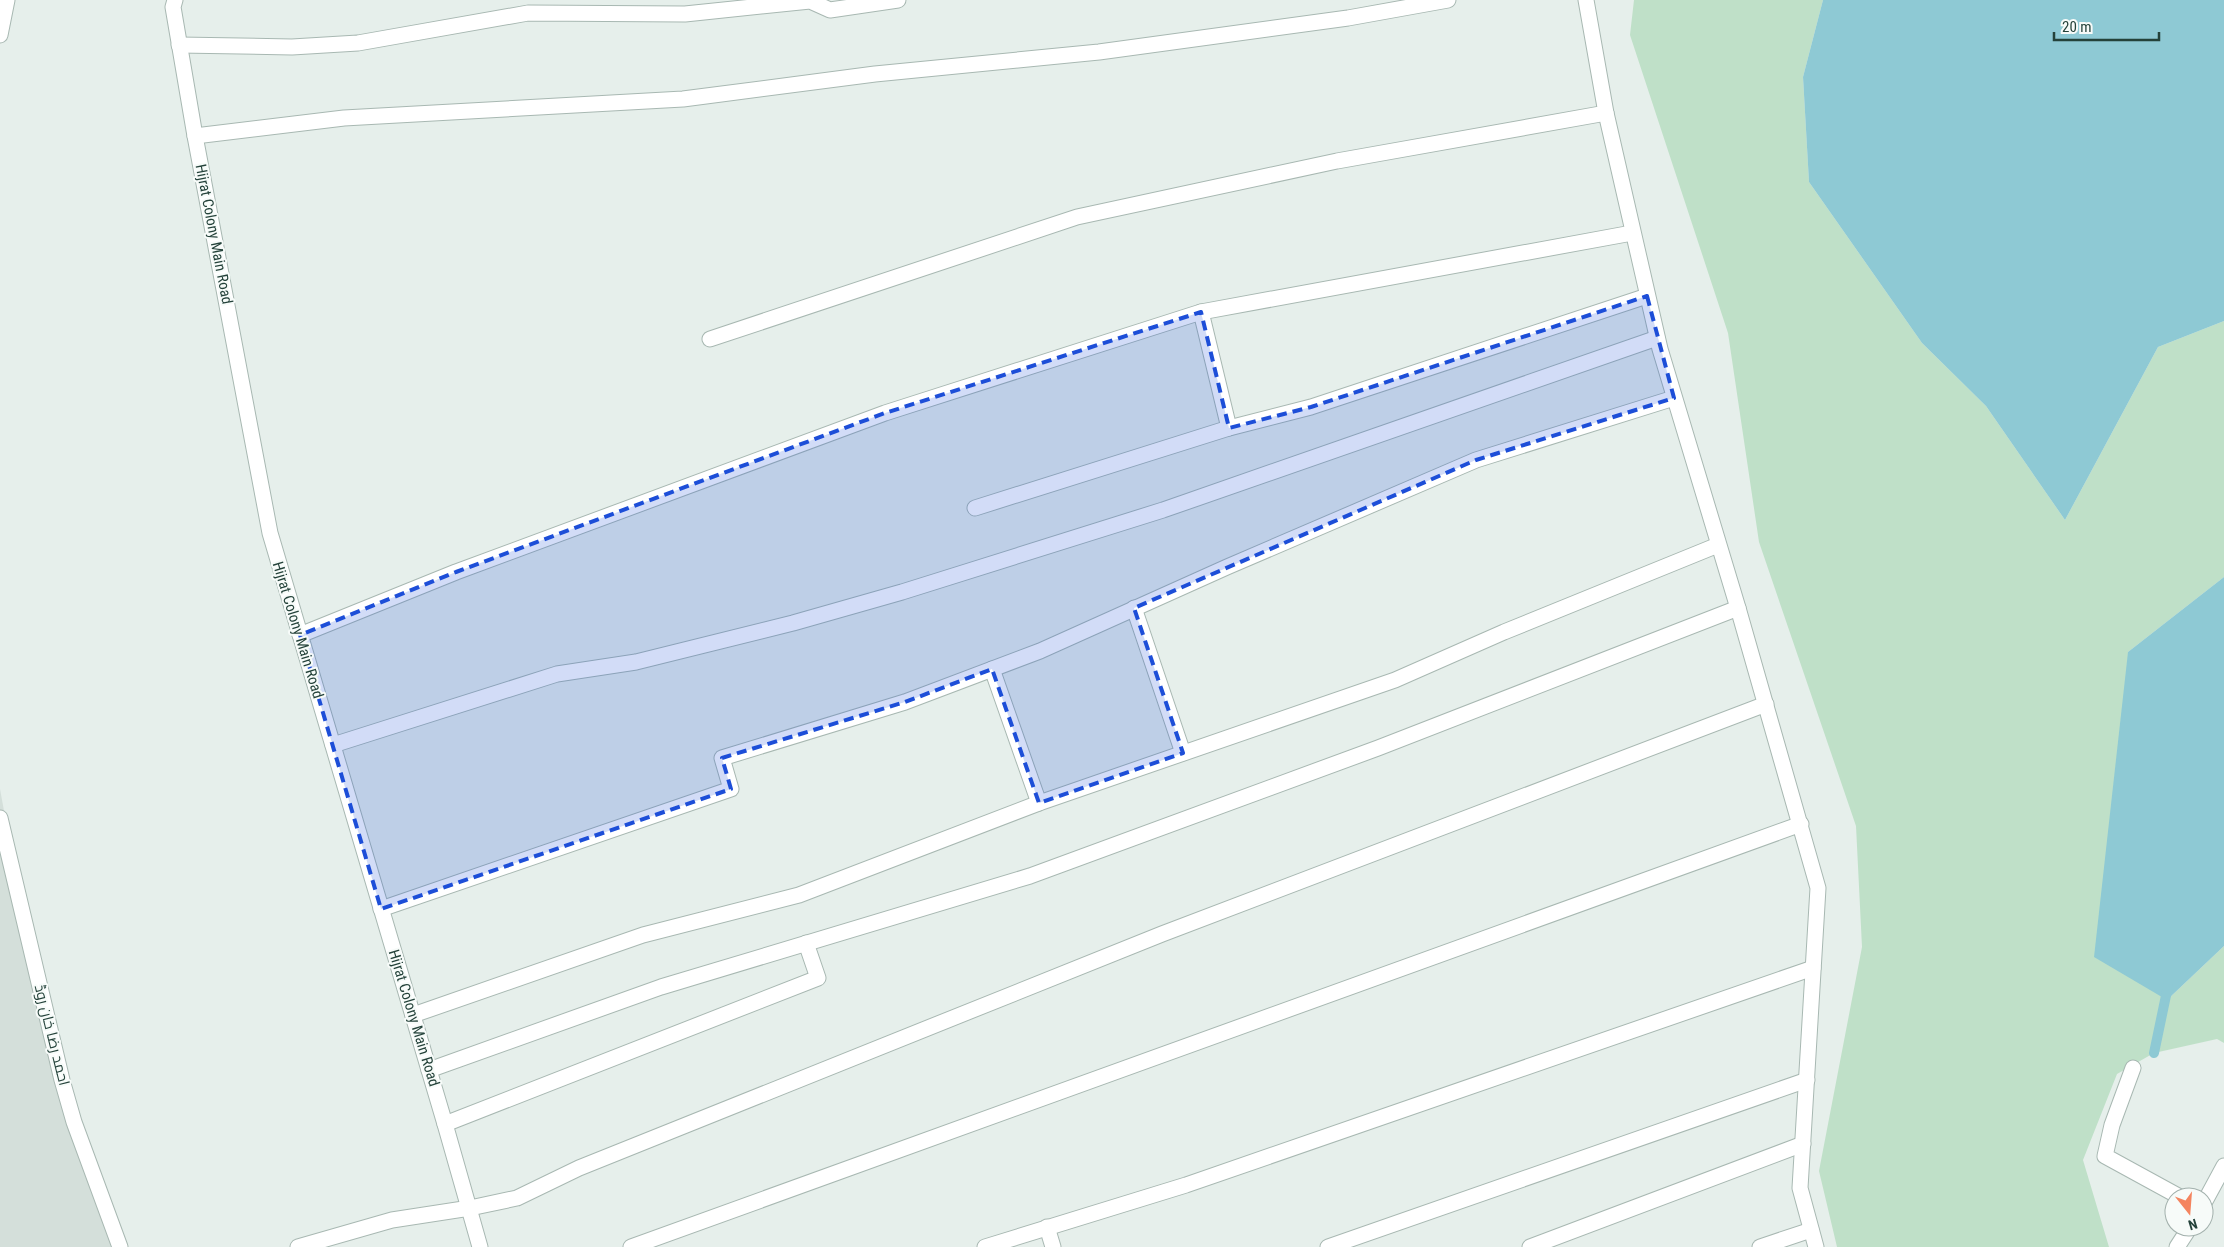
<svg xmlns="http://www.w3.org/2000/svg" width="2224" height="1247" font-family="'Roboto Condensed',Cairo,sans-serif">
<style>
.built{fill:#d4dfda}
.green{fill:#bfe0c8}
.water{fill:#8ec9d4}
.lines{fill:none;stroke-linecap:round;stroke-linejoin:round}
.stream{stroke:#8ec9d4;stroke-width:10}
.minor-casing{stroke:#a8b8b2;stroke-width:17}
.minor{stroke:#fff;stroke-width:15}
.marked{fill:#1d4ed8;fill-opacity:0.2;stroke:#1d4ed8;stroke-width:4;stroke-dasharray:10 6;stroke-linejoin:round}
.labels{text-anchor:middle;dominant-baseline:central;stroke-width:4;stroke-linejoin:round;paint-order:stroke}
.street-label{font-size:15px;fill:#24423a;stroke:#f7fbf9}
</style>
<rect width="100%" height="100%" fill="#e6efeb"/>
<!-- built -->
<path class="built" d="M 0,789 L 25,925 L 113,1247 L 0,1247 Z"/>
<!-- green -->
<path class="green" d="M 1634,0 L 1823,0 L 1803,77 L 1809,182 L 1922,343 L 1986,406 L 2065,520 L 2158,347 L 2224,321 L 2224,577 L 2128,652 L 2167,1000 L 2224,946 L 2224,1043 L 2217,1039 L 2154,1053 L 2117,1074 L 2083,1160 L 2109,1247 L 1837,1247 L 1819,1171 L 1862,947 L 1856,826 L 1759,542 L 1728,333 L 1630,35 Z"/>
<!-- water -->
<g class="water">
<path d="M 1823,0 L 2224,0 L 2224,321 L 2158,347 L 2065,520 L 1986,406 L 1922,343 L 1809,182 L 1803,77 Z"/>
<path d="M 2224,577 L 2224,946 L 2167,1000 L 2094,957 L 2128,652 Z"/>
</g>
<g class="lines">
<!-- stream -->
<path class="stream" d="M 2154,1053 L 2168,986"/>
<!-- minor casing -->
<g class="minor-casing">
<g id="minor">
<path d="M 175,0 L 173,7 L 195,136 L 270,533 L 445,1124 L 480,1247"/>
<path d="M 1586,0 L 1606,113 L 1660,349 L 1738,608 L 1818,888 L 1800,1188 L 1816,1247"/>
<path d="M 0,35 L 7,0"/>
<path d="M 179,45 L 292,47 L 358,43 L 528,13 L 685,14 L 810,1 L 830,10 L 898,0"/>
<path d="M 195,136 L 344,118 L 683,99 L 875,74 L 1099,52 L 1348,18 L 1448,0"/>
<path d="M 1201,312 L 1229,428"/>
<path d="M 710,339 L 1077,217 L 1337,161 L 1606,113"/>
<path d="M 975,508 L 1229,428 L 1311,407 L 1647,296"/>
<path d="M 1134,608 L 1183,753"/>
<path d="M 300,635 L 456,572 L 885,413 L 1201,312 L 1632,233"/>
<path d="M 992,669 L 1039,803"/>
<path d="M 333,745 L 557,674 L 636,662 L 793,623 L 902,592 L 1163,510 L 1657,338"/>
<path d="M 0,818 L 62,1080 L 74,1122 L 120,1247"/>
<path d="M 381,909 L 731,789 L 722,758 L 905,702 L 1040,651 L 1227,567 L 1476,460 L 1674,398"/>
<path d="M 413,1015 L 643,935 L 799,895 L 1039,803 L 1395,680 L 1504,632 L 1718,545"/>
<path d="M 2133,1068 L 2112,1125 L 2105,1156 L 2180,1197"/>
<path d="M 429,1070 L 661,987 L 1030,876 L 1378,748 L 1738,608"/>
<path d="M 445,1124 L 818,978 L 806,943"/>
<path d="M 2204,1203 L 2224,1166"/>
<path d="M 1047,1227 L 1053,1247"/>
<path d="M 298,1247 L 392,1220 L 470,1208 L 517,1198 L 579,1168 L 1162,934 L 1766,704"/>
<path d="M 631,1247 L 1801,824"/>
<path d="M 985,1247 L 1186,1185 L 1813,968"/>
<path d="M 1328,1247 L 1807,1080"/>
<path d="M 1530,1247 L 1803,1144"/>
<path d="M 1760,1247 L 1811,1230"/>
<path d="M 2177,1247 L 2190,1227"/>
</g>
</g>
<!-- minor -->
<use href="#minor" class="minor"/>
</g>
<!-- marked area -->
<path class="marked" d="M 1647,296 L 1674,398 L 1476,460 L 1134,608 L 1183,753 L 1039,803 L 992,669 L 905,702 L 722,758 L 731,789 L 381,909 L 300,635 L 456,572 L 885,413 L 1201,312 L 1229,428 L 1311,407 Z"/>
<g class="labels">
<!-- street labels -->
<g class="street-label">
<text transform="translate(214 234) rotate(79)">Hijrat Colony Main Road</text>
<text transform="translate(298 630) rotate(73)">Hijrat Colony Main Road</text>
<text transform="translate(414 1018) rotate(73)">Hijrat Colony Main Road</text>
<text transform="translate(52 1035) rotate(76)">احمد رضا خان روڈ</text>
</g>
</g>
<!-- north arrow -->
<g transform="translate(2189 1212) rotate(163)"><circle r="24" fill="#f7fbf9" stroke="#a3b1ad"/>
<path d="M0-4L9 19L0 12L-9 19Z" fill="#f4845f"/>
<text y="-8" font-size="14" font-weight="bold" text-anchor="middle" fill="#24423a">N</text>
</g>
<!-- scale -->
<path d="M2054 32v8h105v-8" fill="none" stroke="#24423a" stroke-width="2.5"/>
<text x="2062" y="32" font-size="15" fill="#24423a" stroke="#f7fbf9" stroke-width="4" paint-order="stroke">20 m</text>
</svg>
